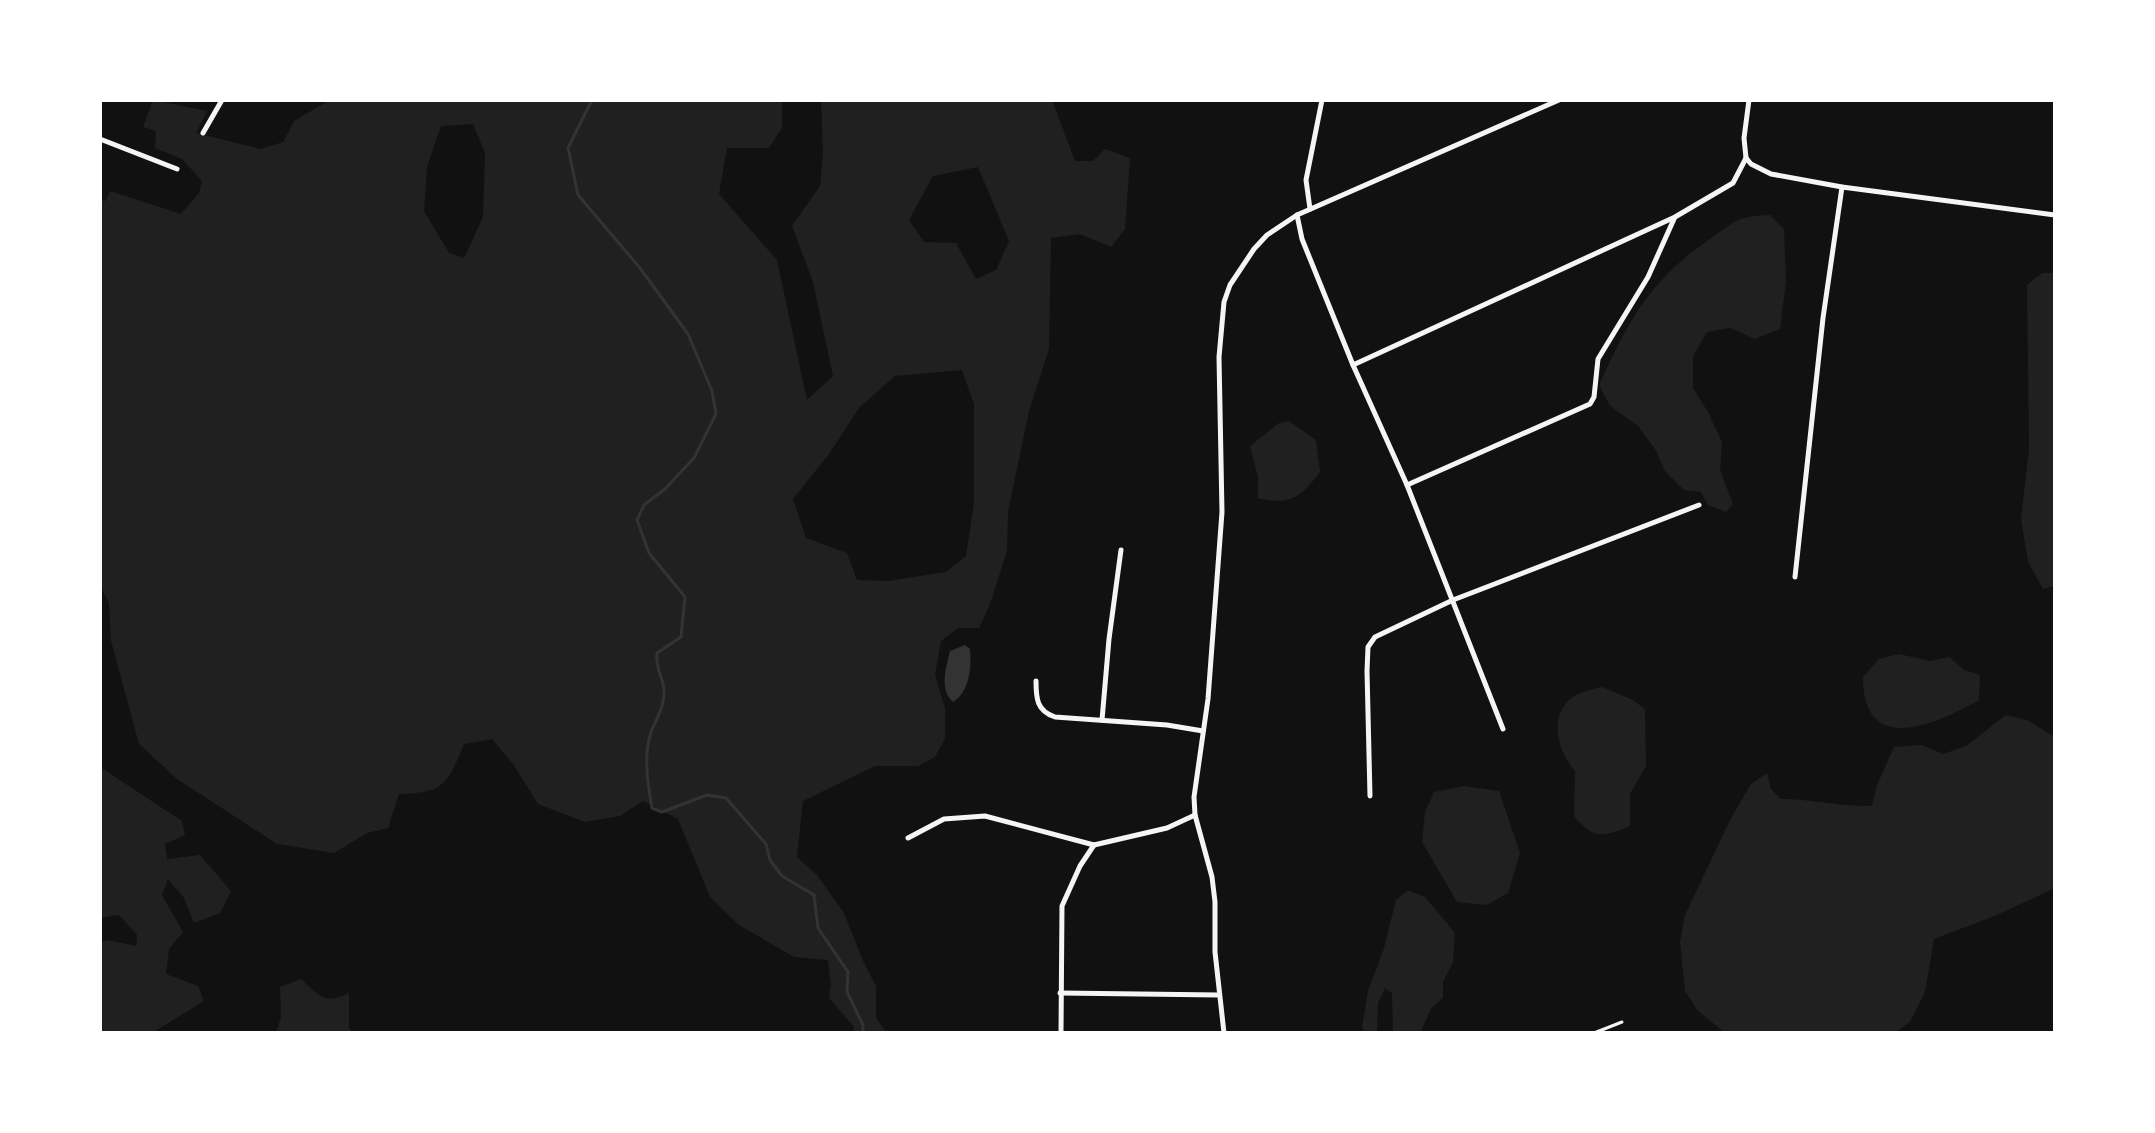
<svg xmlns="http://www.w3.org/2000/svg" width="2155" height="1133" font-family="Spectral,serif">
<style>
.green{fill:#202020;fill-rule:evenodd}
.water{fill:#333}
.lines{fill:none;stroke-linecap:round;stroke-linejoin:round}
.stream{stroke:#333;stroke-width:3}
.service{stroke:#f5f5f5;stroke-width:3}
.minor{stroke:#f5f5f5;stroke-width:5}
</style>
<rect width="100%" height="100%" fill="#111"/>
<!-- green -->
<g class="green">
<path d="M 153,100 L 207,111 L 196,133 L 261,149 L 283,142 L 294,121 L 330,100 L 782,100 L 782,128 L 769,148 L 727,148 L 719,194 L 777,260 L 807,400 L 833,376 L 813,282 L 792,226 L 820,186 L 823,153 L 821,100 L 1052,100 L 1075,161 L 1093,161 L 1105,149 L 1130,158 L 1125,229 L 1111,247 L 1080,234 L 1051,238 L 1049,349 L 1029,411 L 1008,512 L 1007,551 L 990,604 L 979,628 L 958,628 L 941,641 L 935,675 L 945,708 L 945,738 L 935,757 L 918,766 L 875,766 L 803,801 L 797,857 L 817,875 L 844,913 L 864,963 L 876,986 L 876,1018 L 887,1033 L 853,1033 L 854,1027 L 829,998 L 831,985 L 828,960 L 794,957 L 739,925 L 710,897 L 678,819 L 643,801 L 620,816 L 585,822 L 538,804 L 513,764 L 492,739 L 464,744 C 448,784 444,793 399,794 L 388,828 L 367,833 L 334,853 L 277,844 L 177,779 L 139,744 L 111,641 L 109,603 L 100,585 L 100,199 L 106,201 L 110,191 L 181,214 L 199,193 L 202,181 L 182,159 L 155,148 L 156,131 L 143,127 ZM 473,124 L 485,153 L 483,217 L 464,258 L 449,253 L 424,211 L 427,167 L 441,126 ZM 978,167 L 1009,241 L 996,270 L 976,279 L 956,243 L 924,242 L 909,220 L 933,176 ZM 962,370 L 974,404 L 974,503 L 966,556 L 946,572 L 888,581 L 857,580 L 847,553 L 806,538 L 793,499 L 829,454 L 859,408 L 895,376 Z"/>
<path d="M 1770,215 L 1784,229 L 1786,281 L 1780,329 L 1755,339 L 1730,328 L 1707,332 L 1693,356 L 1693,388 L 1708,412 L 1722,442 L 1720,470 L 1733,504 L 1726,512 L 1708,505 L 1701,492 L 1684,490 L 1665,471 L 1655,449 L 1638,426 L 1610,406 L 1599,385 C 1628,321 1650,280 1710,239 C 1736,221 1737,216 1770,215 Z"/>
<path d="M 2042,273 L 2055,273 L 2055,586 L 2043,589 L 2028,562 L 2021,519 L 2029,449 L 2027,285 Z"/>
<path d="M 1289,421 L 1316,440 L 1320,472 C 1301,497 1290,506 1258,498 L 1258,477 L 1250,446 L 1279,423 Z"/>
<path d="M 1899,654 L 1930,661 L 1949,657 L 1964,670 L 1980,675 L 1979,700 C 1936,724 1863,758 1863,677 L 1879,659 Z"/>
<path d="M 1602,687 L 1631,699 L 1645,709 L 1646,766 L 1630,794 L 1630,826 C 1602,838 1594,839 1574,816 L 1575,771 C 1556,750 1547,710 1578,694 C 1585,691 1594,689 1602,687 Z"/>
<path d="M 2006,715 L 2027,720 L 2055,737 L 2055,888 L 1997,915 L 1934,939 L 1925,992 L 1910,1022 L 1894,1033 L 1725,1033 L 1698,1011 L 1685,991 L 1680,942 L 1685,915 L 1731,818 L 1751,784 L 1767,773 L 1771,789 L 1781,799 C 1812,799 1841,807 1872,806 L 1877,785 L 1894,747 L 1922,745 L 1943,754 L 1966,746 Z"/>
<path d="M 100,767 L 182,821 L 185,835 L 165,844 L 167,859 L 200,855 L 231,891 L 220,913 L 194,923 L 184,898 L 168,879 L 162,895 L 183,932 L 169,949 L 166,974 L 198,986 L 204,1001 L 152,1033 L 100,1033 L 100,942 L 108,940 L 136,946 L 137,935 L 119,915 L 100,918 Z"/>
<path d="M 1464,786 L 1499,791 L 1520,853 L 1508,893 L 1487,905 L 1457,902 L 1422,842 L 1425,812 L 1434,792 Z"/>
<path d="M 1408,890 L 1425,897 L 1455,933 L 1453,962 L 1443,982 L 1443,998 L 1432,1007 L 1420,1033 L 1393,1033 L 1392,993 L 1385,988 L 1378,1003 L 1377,1033 L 1365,1033 L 1362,1027 L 1368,991 L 1384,948 L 1396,900 Z"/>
<path d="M 301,979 C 319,996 325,1005 349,993 L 349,1027 L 352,1033 L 276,1033 L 281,1017 L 280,987 Z"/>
</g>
<!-- water -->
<path class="water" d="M 965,645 L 970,649 C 972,667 969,693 953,702 C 939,689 946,668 950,651 Z"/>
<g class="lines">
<!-- stream -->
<path class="stream" d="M 592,100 L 568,148 L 578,195 L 640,268 L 688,334 L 712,391 L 716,414 L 694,458 L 665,489 L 644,505 L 637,520 L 649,553 L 685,597 L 681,637 L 657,653 C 655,668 663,677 664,690 C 665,706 656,719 651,732 C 643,756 648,785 652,808 L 662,812 L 707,795 L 726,798 L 766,844 L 770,860 L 782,876 L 814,895 L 818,928 L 848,972 L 847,992 L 863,1025 L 863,1033"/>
<!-- service -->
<path class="service" d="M 1594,1033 L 1622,1022"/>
<!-- minor -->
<g class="minor">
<path d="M 203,133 L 222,100"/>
<path d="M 100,139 L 177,169"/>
<path d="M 1746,158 L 1751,164 L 1771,174 L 1842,187 L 2055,215"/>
<path d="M 1746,158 L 1744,138 L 1749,100"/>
<path d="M 1310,209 L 1306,180 L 1322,100"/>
<path d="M 1297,215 L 1302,239 L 1353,365 L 1675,217 L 1733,183 L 1746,158"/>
<path d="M 1353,365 L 1407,485 L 1503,729"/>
<path d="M 1407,485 L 1590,404 L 1594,397 L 1598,359 L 1648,277 L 1674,219"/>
<path d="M 1795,577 L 1823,318 L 1842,187"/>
<path d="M 1036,681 C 1036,699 1037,711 1055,717 L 1167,725 L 1203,731"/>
<path d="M 1102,720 L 1109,639 L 1121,550"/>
<path d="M 1370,796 L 1367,671 L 1368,647 L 1375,637 L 1453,600 L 1699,505"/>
<path d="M 908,838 L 944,819 L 985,816 L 1094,845 L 1167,828 L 1195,815"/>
<path d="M 1060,993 L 1219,995"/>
<path d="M 1061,1033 L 1062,906 L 1080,866 L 1094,845"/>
<path d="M 1224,1033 L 1215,952 L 1215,902 L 1212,877 L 1195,815 L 1194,797 L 1208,699 L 1222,512 L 1219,357 L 1224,302 L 1230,285 L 1254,249 L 1267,235 L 1297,215 L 1559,100"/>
</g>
</g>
<!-- border -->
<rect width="2155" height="1133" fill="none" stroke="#ffffff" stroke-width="204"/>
</svg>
